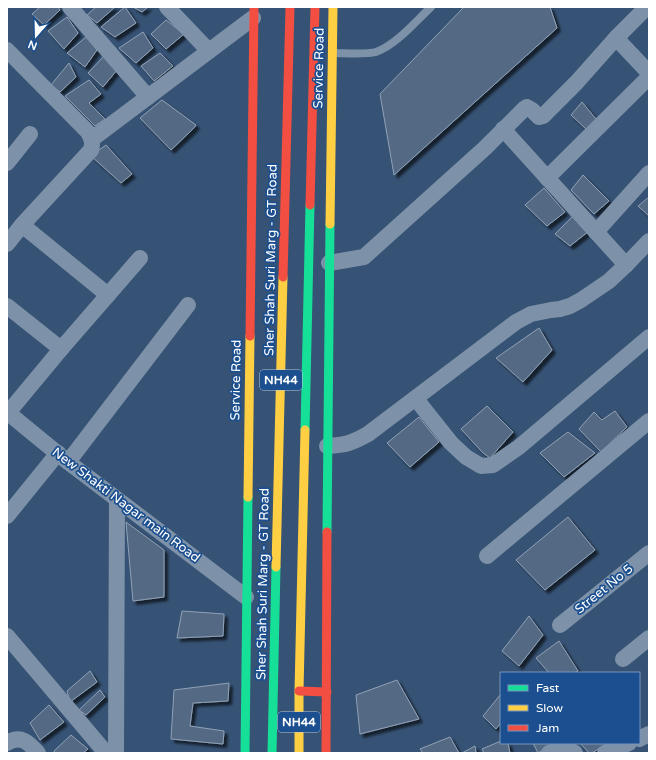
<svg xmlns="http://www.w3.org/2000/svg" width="656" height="760" font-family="'Varela Round',sans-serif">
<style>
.building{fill:#526984;stroke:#92a2b6;filter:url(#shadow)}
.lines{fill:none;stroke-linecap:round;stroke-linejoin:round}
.lane{stroke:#7d92a8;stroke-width:8}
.street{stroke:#7d92a8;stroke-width:16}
.fast{stroke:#16e098;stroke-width:9}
.slow{stroke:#ffcf43;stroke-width:9}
.jam{stroke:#f24e42;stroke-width:9}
.labels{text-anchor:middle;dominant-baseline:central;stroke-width:3.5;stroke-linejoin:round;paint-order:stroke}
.shield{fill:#1b4f8f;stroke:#bbcadd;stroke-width:1}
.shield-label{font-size:12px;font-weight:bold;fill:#fff}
.street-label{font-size:13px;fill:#fff;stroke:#1b4f8f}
</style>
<defs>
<filter id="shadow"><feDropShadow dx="3.5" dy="3.5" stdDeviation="1" flood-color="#0009"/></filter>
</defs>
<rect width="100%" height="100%" fill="#365274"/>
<!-- building -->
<g class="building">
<path d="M 40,7 L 58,7 L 60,10 L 44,25 L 32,14 Z"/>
<path d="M 96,7 L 115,7 L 97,23 L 87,15 Z"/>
<path d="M 125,7 L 136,23 L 115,37 L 101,27 Z"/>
<path d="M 133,7 L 148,7 L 142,12 Z"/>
<path d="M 464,7 L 550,7 L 557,28 L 394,175 L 380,94 Z"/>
<path d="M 67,17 L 78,33 L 64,49 L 48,31 Z"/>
<path d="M 166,20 L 184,34 L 166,49 L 151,34 Z"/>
<path d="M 143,32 L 153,48 L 136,63 L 119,48 Z"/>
<path d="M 86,37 L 97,50 L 85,67 L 67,53 Z"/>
<path d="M 160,53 L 173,66 L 154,81 L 141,66 Z"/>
<path d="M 106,54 L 117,70 L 103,87 L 88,73 Z"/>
<path d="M 69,63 L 76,77 L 60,92 L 51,85 Z"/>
<path d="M 89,80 L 101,94 L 89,103 L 105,119 L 95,126 L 65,96 Z"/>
<path d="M 162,100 L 196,125 L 194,128 L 171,150 L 140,118 Z"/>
<path d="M 582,102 L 596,119 L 586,129 L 571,115 Z"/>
<path d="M 106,145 L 132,174 L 121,183 L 91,156 Z"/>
<path d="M 583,175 L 609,201 L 594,214 L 571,190 Z"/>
<path d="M 544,188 L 565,212 L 547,226 L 525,205 Z"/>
<path d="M 649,197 L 649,216 L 638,206 Z"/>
<path d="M 575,214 L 589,231 L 570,246 L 555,234 Z"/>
<path d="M 539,328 L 552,350 L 523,382 L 496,358 Z"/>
<path d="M 487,406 L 513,432 L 490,458 L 483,453 L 461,429 Z"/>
<path d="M 615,411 L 627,427 L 601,452 L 579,429 L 594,412 L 602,420 Z"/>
<path d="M 419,417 L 439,442 L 410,467 L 387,443 Z"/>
<path d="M 568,432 L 595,453 L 564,477 L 540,453 Z"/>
<path d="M 568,517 L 595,550 L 545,590 L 516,560 Z"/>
<path d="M 126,522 L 164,550 L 164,597 L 133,601 Z"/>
<path d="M 182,611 L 224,614 L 223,636 L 177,638 Z"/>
<path d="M 529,616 L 543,635 L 519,666 L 502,651 Z"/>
<path d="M 559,641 L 578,671 L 575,673 L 549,673 L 536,658 Z"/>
<path d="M 90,671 L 97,682 L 70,702 L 67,691 Z"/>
<path d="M 397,680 L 419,719 L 360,734 L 356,695 Z"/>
<path d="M 229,683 L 228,701 L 193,703 L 190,726 L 224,731 L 223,744 L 171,739 L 174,690 Z"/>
<path d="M 100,690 L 105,697 L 86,715 L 79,710 Z"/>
<path d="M 501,694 L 501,723 L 496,729 L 483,716 Z"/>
<path d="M 49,705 L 64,722 L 40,740 L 30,723 Z"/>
<path d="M 71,735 L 88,749 L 83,753 L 55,753 L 54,751 Z"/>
<path d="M 450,737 L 459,753 L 423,753 L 420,749 Z"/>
<path d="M 501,741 L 501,743 L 508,743 L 510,753 L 484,753 L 482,749 Z"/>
<path d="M 533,743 L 555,743 L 538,753 Z"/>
<path d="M 580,743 L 608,743 L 592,753 L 589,753 Z"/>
<path d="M 475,746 L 476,753 L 462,753 Z"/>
</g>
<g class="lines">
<!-- lane -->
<path class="lane" d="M 332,53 C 344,53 365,55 376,52 C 396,45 416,21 431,7"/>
<!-- street -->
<g class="street">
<path d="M 70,7 L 148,97"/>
<path d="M 167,7 L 209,51"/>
<path d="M 616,38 L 649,73"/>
<path d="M 7,50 L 88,132 C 92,139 93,143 91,150 L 22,225 L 7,244"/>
<path d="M 503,129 L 626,265"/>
<path d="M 92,139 L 253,18"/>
<path d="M 7,163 L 30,134"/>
<path d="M 547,178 L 649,77"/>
<path d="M 22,225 L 108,295"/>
<path d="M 596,232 L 649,173"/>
<path d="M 329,263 L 364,257 L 485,148 L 524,109 L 527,107 L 532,110 L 539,117 L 543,116 L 576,83 L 616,38 L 647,7"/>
<path d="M 7,306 L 61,349"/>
<path d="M 416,399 L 451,443 L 466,457 L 481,466 L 493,465 L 519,447 L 649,337"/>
<path d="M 7,412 L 68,462 L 246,597"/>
<path d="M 7,414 L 61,349 L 140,258"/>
<path d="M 327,446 C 346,445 352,443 368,434 L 516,322 L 531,314 L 551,310 L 560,309 L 570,306 L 581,300 L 609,281 L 626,265 L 649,241"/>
<path d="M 68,462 L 188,305"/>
<path d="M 7,516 L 58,453"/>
<path d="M 487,556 L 649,421"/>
<path d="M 560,625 L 649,553"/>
<path d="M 7,636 L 106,753"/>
<path d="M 623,659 L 649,638"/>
<path d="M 639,739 L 649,734"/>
<path d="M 7,743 C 21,734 29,743 38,753"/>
<path d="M 116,753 L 117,500"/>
<path d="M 549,753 C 559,749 566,747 575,753"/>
<path d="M 605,753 L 629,743"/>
</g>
<!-- fast -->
<g class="fast">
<path d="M 305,430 L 310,205"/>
<path d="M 327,532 L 330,224"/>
<path d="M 245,753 L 248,497"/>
<path d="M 272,753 L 276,567"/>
</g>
<!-- slow -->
<g class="slow">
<path d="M 330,224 L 333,7"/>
<path d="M 248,497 L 250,336"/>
<path d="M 276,567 L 283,277"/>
<path d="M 299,753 L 299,691 L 305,430"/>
</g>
<!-- jam -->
<g class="jam">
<path d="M 310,205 L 315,7"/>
<path d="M 283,277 L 290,7"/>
<path d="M 250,336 L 254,7"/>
<path d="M 299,691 L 327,692"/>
<path d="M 326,753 L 327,532"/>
</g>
</g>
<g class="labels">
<!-- shield labels -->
<g class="shield">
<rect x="260" y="370" width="42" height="20" rx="3"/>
<rect x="278" y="712" width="42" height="20" rx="3"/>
</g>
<g class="shield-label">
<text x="281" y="380">NH44</text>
<text x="299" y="722">NH44</text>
</g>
<!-- street labels -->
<g class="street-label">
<text transform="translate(319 68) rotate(-89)">Service Road</text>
<text transform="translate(271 260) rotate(-89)">Sher Shah Suri Marg - GT Road</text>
<text transform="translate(236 380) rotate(-89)">Service Road</text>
<text transform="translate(126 505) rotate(37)">New Shakti Nagar main Road</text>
<text transform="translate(263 584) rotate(-89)">Sher Shah Suri Marg - GT Road</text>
<text transform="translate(604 589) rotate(-39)">Street No 5</text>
</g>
</g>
<!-- border -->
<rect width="656" height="760" fill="none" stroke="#ffffff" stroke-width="16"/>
<!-- legend -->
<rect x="500" y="672" width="140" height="72" fill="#1b4f8f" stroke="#7695bc"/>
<rect x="508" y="685" width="20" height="6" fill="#16e098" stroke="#7695bc"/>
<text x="536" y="692" font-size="12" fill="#ffffff">Fast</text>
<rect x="508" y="705" width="20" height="6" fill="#ffcf43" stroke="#7695bc"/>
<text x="536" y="712" font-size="12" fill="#ffffff">Slow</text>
<rect x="508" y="725" width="20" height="6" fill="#f24e42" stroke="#7695bc"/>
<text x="536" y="732" font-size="12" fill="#ffffff">Jam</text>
<!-- north arrow -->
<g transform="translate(36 36) rotate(200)" stroke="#1b4f8f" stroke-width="3" paint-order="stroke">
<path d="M0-3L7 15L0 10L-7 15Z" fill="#ffffff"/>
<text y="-6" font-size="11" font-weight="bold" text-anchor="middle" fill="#ffffff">N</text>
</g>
</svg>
